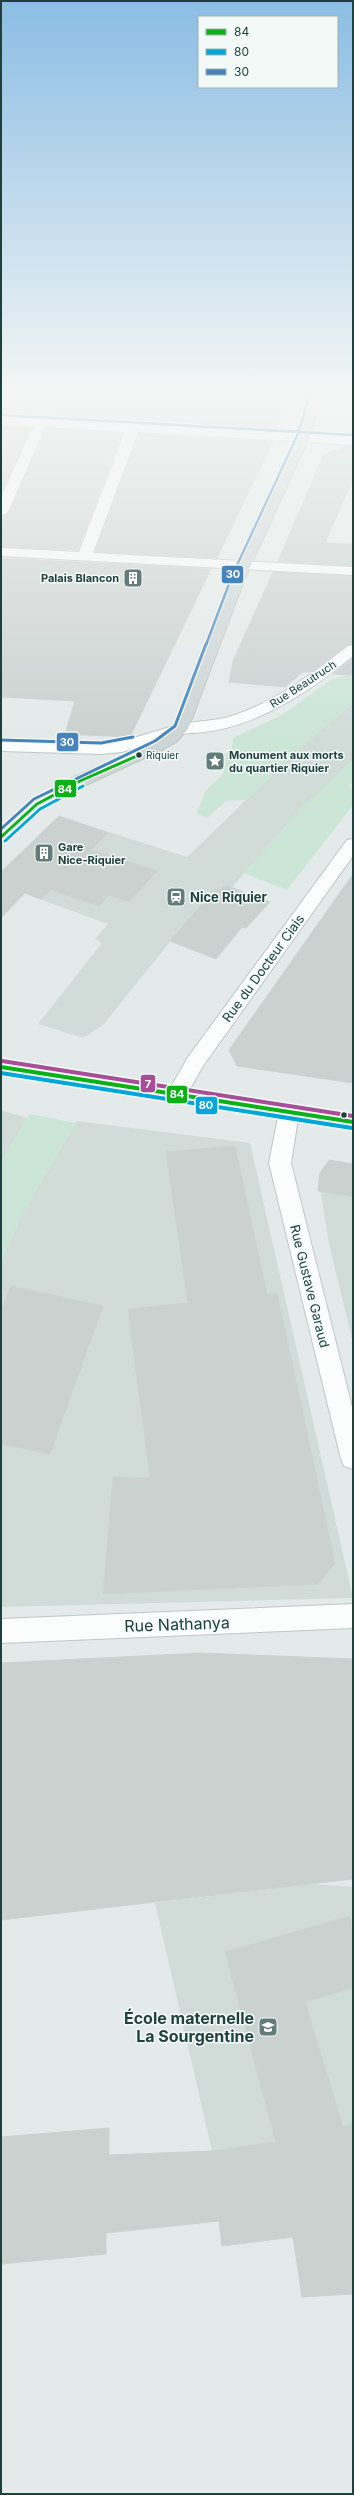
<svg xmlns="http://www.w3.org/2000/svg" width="354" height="2495" font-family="Inter,sans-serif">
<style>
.built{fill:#d1dcd9}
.green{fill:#cbe5d7}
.building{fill:#cad1cf;stroke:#cdd3d2}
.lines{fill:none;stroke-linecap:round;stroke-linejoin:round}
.minor-casing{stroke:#c1c7c6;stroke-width:2}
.secondary-casing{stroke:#bfc8c6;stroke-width:2}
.primary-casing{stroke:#bcc7c5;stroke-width:2}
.minor{fill:#fbfcfc;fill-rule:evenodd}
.secondary{fill:#fbfcfc;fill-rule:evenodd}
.primary{fill:#cdd6d5;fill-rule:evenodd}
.bus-1-far1-casing{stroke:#f2f9f7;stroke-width:5.5}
.bus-1-casing{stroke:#f2f9f7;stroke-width:7}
.bus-2-far1-casing{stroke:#f2f9f7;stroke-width:5.5}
.bus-2-casing{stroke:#f2f9f7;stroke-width:7}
.bus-3-far1-casing{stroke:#f2f9f7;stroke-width:4.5}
.bus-3-casing{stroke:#f2f9f7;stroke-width:5.5}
.bus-4-casing{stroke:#f2f9f7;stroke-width:7}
.bus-1-far1{stroke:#0cb118;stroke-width:3}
.bus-1{stroke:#0cb118;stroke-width:4}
.bus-2-far1{stroke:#03a6da;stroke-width:3}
.bus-2{stroke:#03a6da;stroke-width:4}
.bus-3-far1{stroke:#4684bb;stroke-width:2.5}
.bus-3{stroke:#4684bb;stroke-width:3}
.bus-4{stroke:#a84d97;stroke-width:4}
.bus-dot{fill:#1f403d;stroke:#f2f9f7;stroke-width:1.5}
.labels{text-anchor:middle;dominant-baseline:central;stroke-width:3;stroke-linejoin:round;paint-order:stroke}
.far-bus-label{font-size:10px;fill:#1f403d;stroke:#f2f9f7;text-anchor:start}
.far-poi-label{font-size:11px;font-weight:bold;fill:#1f403d;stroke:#f2f9f7;text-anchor:start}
.far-street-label{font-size:11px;fill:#1f403d;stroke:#f2f9f7}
.poi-label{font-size:13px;font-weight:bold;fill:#1f403d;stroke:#f2f9f7;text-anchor:start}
.street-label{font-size:13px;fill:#1f403d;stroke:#f2f9f7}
.near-street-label{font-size:16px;fill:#1f403d;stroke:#f2f9f7}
.near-poi-label{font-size:16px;font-weight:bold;fill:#1f403d;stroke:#f2f9f7;text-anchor:end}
.line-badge{stroke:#f2f9f7;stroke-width:1.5}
.badge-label{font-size:11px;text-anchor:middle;font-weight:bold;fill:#fff}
</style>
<rect width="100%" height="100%" fill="#e4eae9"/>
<!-- built -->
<g class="built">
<path d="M 353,703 L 353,760 L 300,810 L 227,893 L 178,932 L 103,1025 L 83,1038 L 38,1024 L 102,943 L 95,939 L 108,924 L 1,885 L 1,872 L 59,816 L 187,857 L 302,746 Z"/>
<path d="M 1,1110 L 27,1118 L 1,1163 Z"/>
<path d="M 77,1121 L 250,1143 L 353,1598 L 1,1607 L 1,1261 L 21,1216 Z"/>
<path d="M 329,1161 L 353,1164 L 353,1343 L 329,1244 L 319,1182 L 322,1168 Z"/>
<path d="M 312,1884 L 353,1887 L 353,2294 L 302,2297 L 293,2237 L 222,2246 L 212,2151 L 155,1903 Z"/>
</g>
<!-- green -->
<g class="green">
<path d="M 348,675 L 353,675 L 353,703 L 302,746 L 246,800 L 226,801 L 207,818 L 197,814 C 199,807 202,800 205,793 C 216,775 228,782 225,754 L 232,750 L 233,738 L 282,715 L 332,679 Z"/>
<path d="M 353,759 L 353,783 L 348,786 L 353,789 L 353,805 L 287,890 L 244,873 L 300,810 Z"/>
<path d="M 29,1114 L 76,1123 L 21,1216 L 1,1261 L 1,1163 Z"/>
</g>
<!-- building -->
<g class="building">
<path d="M 1,389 L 288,389 L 276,431 L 1,416 Z"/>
<path d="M 1,426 L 31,428 L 1,493 Z"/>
<path d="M 46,429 L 123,433 L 78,550 L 1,547 L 1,517 L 9,513 Z"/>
<path d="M 139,434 L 273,442 L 217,558 L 95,552 Z"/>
<path d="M 347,446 L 353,446 L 353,479 L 325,543 L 353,544 L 353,566 L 278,561 L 324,454 Z"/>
<path d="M 1,558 L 211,569 L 130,737 L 65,734 L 75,701 L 1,697 Z"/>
<path d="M 273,572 L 353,576 L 353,644 L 347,645 L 311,672 L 303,672 L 285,687 L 229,682 L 233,661 Z"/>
<path d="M 353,658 L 353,675 L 333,674 L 337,671 Z"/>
<path d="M 59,816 L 108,833 L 91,850 L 157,871 L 129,902 L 109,895 L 99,906 L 51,890 L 41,899 L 25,893 L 1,918 L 1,872 Z"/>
<path d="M 353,874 L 353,1083 L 237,1066 L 229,1050 Z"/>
<path d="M 225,885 L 270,902 L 246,928 L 242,927 L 216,959 L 170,941 L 215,889 L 220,890 Z"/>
<path d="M 235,1146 L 267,1294 L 277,1293 L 335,1563 L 318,1584 L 103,1594 L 113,1477 L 150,1478 L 128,1309 L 188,1303 L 166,1152 Z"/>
<path d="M 329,1160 L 353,1164 L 353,1197 L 318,1191 L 320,1173 Z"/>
<path d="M 11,1286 L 103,1306 L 50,1454 L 1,1444 L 1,1311 Z"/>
<path d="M 201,1653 L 353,1659 L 353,1879 L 1,1920 L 1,1663 Z"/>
<path d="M 349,1916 L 353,1931 L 353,1988 L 305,2002 L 343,2127 L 353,2124 L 353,2294 L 302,2297 L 293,2237 L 222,2246 L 219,2221 L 106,2233 L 106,2254 L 1,2264 L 1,2137 L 109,2128 L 109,2155 L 212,2151 L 276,2142 L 225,1952 Z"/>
</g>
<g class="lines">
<!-- minor casing -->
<g class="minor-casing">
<g id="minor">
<path d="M 1,417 L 353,437 L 353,445 L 138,432 L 93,553 L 353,567 L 353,575 L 1,556 L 1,548 L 79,552 L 125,432 L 45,427 L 8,512 L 1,516 L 1,497 L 33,427 L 1,425 Z"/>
<path d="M 353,645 L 353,656 C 308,693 254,729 195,733 C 187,733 177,736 172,729 C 177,722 214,721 225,718 C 271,705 311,675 348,646 Z"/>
<path d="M 353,839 L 353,856 L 203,1066 L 184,1099 L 177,1101 L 170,1099 L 167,1094 L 188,1057 L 347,840 Z"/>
<path d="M 289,1105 L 296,1107 L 299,1112 L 291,1163 L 353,1411 L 353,1469 L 344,1466 L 341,1459 L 269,1163 L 279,1112 L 282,1107 Z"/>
<path d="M 353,1604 L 353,1628 L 1,1643 L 1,1619 Z"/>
</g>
</g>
<!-- secondary casing -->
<g class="secondary-casing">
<g id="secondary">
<path d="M 180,724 L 186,726 L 188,729 L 186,732 L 122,752 L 101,754 L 1,751 L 1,741 L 101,744 L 120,742 Z"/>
<path d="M 1,1060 L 353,1115 L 353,1129 L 1,1074 Z"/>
</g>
</g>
<!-- primary casing -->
<g class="primary-casing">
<path id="primary" d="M 312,389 L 324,389 L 309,438 L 245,578 L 188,729 L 176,742 L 164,749 L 86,785 L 43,808 L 7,841 L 1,842 L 1,828 L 31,800 L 74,777 L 152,743 L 173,727 L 231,578 L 297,438 Z"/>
</g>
<!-- minor -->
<use href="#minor" class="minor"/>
<!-- secondary -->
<use href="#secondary" class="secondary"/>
<!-- primary -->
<use href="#primary" class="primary"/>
<!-- bus-1-far1 casing -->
<g class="bus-1-far1-casing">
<path id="bus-1-far1" d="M 1,837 L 37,804 L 80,781 L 139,755"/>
</g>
<!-- bus-1 casing -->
<g class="bus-1-casing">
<path id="bus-1" d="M 1,1067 L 353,1122"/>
</g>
<!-- bus-2-far1 casing -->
<g class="bus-2-far1-casing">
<path id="bus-2-far1" d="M 5,841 L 40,809 L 83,786"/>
</g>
<!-- bus-2 casing -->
<g class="bus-2-casing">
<path id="bus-2" d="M 1,1073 L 352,1128"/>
</g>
<!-- bus-3-far1 casing -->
<g class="bus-3-far1-casing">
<g id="bus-3-far1">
<path d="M 1,415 L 353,435"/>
<path d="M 206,645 L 232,576 L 297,436 L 312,389"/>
</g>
</g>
<!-- bus-3 casing -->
<g class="bus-3-casing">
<g id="bus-3">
<path d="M 1,740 L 101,743 L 133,737"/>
<path d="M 1,829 L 34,799 L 155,741 L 175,726 L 206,644"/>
</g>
</g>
<!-- bus-4 casing -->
<g class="bus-4-casing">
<path id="bus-4" d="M 2,1061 L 353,1116"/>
</g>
<!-- bus-1-far1 -->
<use href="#bus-1-far1" class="bus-1-far1"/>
<!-- bus-1 -->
<use href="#bus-1" class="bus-1"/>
<!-- bus-2-far1 -->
<use href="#bus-2-far1" class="bus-2-far1"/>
<!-- bus-2 -->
<use href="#bus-2" class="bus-2"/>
<!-- bus-3-far1 -->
<use href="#bus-3-far1" class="bus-3-far1"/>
<!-- bus-3 -->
<use href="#bus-3" class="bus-3"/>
<!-- bus-4 -->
<use href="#bus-4" class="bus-4"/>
</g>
<!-- sky -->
<linearGradient id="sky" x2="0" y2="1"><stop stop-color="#8bbde4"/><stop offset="0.53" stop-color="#f3f6f5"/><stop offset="1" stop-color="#f3f6f5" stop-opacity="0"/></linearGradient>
<rect width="354" height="739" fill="url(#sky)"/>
<!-- icons -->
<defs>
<g id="building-square" transform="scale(1)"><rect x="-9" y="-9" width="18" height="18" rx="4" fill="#647c79" stroke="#f2f9f7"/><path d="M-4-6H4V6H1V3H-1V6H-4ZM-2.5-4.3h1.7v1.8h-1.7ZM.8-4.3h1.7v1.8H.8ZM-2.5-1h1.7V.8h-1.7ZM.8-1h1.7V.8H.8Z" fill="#fff"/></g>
<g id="sight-square" transform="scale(1)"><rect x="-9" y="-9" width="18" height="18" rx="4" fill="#647c79" stroke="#f2f9f7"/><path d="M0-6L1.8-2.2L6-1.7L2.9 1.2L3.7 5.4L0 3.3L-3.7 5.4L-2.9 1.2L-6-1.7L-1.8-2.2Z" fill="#fff"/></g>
<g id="station-square" transform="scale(1)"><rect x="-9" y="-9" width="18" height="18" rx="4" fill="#647c79" stroke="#f2f9f7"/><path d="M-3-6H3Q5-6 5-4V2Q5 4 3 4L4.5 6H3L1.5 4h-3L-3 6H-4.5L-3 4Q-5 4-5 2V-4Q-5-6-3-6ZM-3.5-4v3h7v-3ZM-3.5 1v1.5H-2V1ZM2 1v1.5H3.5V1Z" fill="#fff"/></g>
<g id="school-square" transform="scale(1)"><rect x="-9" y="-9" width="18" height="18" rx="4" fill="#647c79" stroke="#f2f9f7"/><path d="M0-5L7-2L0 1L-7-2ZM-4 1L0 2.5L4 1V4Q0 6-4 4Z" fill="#fff"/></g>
</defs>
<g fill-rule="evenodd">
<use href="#building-square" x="133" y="578"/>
<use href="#sight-square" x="215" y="761"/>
<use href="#building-square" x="44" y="853"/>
<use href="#station-square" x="176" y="897"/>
<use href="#school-square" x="268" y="2027"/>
</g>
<!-- markers -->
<g class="bus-dot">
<circle cx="139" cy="755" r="3.5"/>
<circle cx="344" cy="1115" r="3.5"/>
</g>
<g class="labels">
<!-- far-bus labels -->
<g class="far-bus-label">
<text x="146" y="755">Riquier</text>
</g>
<!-- far-poi labels -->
<g class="far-poi-label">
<text x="119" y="578" text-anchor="end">Palais Blancon</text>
<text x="229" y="755">Monument aux morts<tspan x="229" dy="13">du quartier Riquier</tspan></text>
<text x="58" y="847">Gare<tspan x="58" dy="13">Nice-Riquier</tspan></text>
</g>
<!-- far-street labels -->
<g class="far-street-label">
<text transform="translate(303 684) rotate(-33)">Rue Beautruch</text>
</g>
<!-- poi labels -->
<g class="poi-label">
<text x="190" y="897">Nice Riquier</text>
</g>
<!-- street labels -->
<g class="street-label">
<text transform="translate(263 968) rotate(-54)">Rue du Docteur Ciais</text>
<text transform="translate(310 1286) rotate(76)">Rue Gustave Garaud</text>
</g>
<!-- near-street labels -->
<g class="near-street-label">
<text transform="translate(177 1624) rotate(-2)">Rue Nathanya</text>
</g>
<!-- near-poi labels -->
<g class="near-poi-label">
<text x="254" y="2018">École maternelle<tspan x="254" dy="18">La Sourgentine</tspan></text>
</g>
</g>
<g class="line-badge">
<rect x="221" y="565" width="23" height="19" rx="4" fill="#4684bb"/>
<rect x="56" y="732" width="23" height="20" rx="4" fill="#4684bb"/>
<rect x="54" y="779" width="23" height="19" rx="4" fill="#0cb118"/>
<rect x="140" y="1074" width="16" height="19" rx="4" fill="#a84d97"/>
<rect x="166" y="1085" width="22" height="19" rx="4" fill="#0cb118"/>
<rect x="195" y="1096" width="23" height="19" rx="4" fill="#03a6da"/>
</g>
<g class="badge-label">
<text x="233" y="578">30</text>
<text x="67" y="746">30</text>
<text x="65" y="793">84</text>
<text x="148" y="1088">7</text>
<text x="177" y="1098">84</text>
<text x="206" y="1109">80</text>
</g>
<!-- border -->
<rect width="354" height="2495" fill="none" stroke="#1f403d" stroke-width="4"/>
<!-- legend -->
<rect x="198" y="16" width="140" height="72" fill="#f2f9f7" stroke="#9eafad"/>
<rect x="206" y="29" width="20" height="6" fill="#0cb118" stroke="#9eafad"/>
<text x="234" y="36" font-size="12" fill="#1f403d">84</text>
<rect x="206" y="49" width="20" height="6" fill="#03a6da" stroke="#9eafad"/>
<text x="234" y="56" font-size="12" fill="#1f403d">80</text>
<rect x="206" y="69" width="20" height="6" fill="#4684bb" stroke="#9eafad"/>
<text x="234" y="76" font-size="12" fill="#1f403d">30</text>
</svg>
